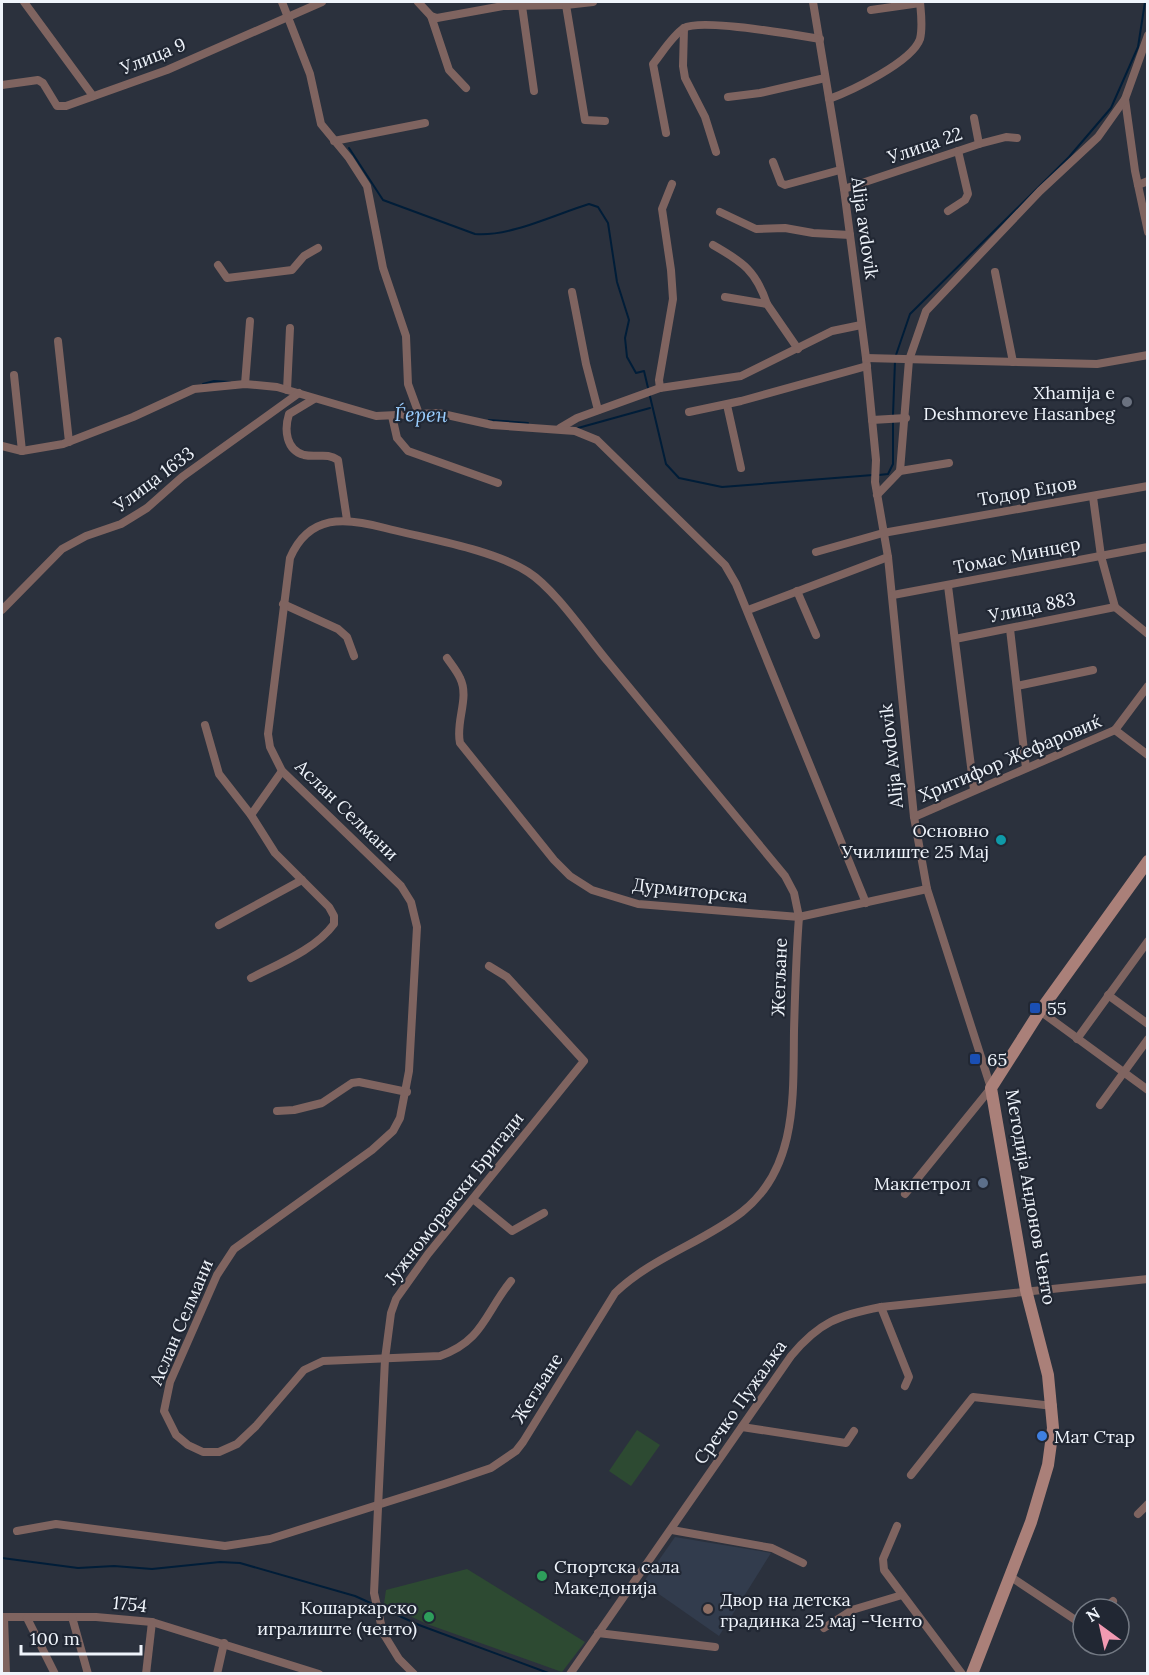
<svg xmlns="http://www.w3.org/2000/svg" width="1149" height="1675" font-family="Lora,serif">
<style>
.built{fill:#323c4d}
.green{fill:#2d4a32}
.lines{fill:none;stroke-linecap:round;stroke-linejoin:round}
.stream{stroke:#001d38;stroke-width:2}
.street{stroke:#7f6460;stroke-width:8}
.secondary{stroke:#aa8079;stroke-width:12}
.worship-dot{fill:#6b7280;stroke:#212733;stroke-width:2}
.culture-dot{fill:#0f9aa8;stroke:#212733;stroke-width:2}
.transit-dot{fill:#1a4fb4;stroke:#212733;stroke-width:2}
.service-dot{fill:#5c6f8a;stroke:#212733;stroke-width:2}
.shop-dot{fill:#3f7fe0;stroke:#212733;stroke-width:2}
.leisure-dot{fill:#2e9e5b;stroke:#212733;stroke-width:2}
.education-dot{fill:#8d6e63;stroke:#212733;stroke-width:2}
.labels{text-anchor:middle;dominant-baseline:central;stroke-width:4.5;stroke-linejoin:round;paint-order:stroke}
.street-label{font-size:18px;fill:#eff4fb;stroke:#212733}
.poi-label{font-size:18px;fill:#eff4fb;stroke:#212733;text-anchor:start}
.water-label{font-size:20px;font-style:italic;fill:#9aceff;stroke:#212733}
</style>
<rect width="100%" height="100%" fill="#2b313d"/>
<!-- built -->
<path class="built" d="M 675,1537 L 771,1553 L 719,1636 L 643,1583 Z"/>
<!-- green -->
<g class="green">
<path d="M 637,1430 L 660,1445 L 631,1486 L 609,1471 Z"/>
<path d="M 467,1569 L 585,1642 L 562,1672 L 427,1624 L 384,1604 L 386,1590 Z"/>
</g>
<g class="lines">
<!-- stream -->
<g class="stream">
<path d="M 349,148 L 383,200 L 475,234 C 510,237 556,214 589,204 L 598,207 L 608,223 L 617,282 L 629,320 L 625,338 L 627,357 L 636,373 L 644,371 L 666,464 L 679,478 L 722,487 L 873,475"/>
<path d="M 896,355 L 910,314 L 1069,157 L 1111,108 L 1138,47 L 1145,2"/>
<path d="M 203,384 L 214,381 L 230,382"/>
<path d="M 893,415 L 895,361"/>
<path d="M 489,420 L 528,423"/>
<path d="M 578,428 L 650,408"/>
<path d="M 879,475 L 888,474 L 893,464 L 893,421"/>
<path d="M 2,1558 L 78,1568 L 114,1566 L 152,1569 L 220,1562 L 240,1563 L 355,1596 L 375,1605"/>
<path d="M 380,1607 L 419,1625 L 551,1674"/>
</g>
<!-- street -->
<g class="street">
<path d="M 24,2 L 93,96"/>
<path d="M 282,2 L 310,74 L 321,124 L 349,158 L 367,186 L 383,268 L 406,336 L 408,384 L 419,414"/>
<path d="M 418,2 L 431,16 L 437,18 L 503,6 L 566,5 L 593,2"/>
<path d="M 813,2 L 844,189 L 866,358 L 876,460 L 875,482 L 888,557 L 914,817 L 927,889 L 991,1088 L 905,1194"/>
<path d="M 566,5 L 585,120 L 605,121"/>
<path d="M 522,6 L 534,91"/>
<path d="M 871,10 L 920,3"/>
<path d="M 431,16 L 449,70 L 466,88"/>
<path d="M 684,28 L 683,66 L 685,78 L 705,117 L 716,152"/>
<path d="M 1148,35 L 1125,99 L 1135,171 L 1148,232"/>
<path d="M 2,85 L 38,80 L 43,83 L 57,106 L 66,106 L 167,70 L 322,2"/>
<path d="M 728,97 L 760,93 L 825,78"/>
<path d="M 829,99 C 851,91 912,62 920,39 C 923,27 921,13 920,2"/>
<path d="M 974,118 L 979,144"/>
<path d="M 666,133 L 653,64 C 662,53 672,36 684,28 C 701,18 796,35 820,39"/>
<path d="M 334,141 L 425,123"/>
<path d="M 773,162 L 781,183 L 785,185 L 840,170"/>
<path d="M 1138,185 L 1148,181"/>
<path d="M 844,189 L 979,144 L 1006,137 L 1017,138"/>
<path d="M 948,211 L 965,200 L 968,194 L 958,151"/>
<path d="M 720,212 L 756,229 L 785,228 L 813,233 L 850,235"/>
<path d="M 713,245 C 743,262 756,271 767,304"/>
<path d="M 218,265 L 227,278 L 292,270 L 304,256 L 318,248"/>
<path d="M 995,272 L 1013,362"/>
<path d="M 572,292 L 586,364 L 598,410"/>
<path d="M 725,297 L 767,304 L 798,349"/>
<path d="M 58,341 L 69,442"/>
<path d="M 866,358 L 1097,364 L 1148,355"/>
<path d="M 14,375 L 22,451"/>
<path d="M 245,384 L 250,321"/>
<path d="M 660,388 L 659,380 L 673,299 L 671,270 L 662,209 L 672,184"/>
<path d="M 287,390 L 290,328"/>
<path d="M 314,399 L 289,414 C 284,430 286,450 304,455 C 317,458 327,452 338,460 L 347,520"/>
<path d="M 727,405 L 741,468"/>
<path d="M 689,412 L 741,401 L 867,366"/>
<path d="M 392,416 L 397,438 L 408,451 L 498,483"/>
<path d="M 872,420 L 906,418"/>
<path d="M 560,428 L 577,418 L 660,388 L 741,376 L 832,331 L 861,325"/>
<path d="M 2,446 L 22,451 L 63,444 L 133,417 L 194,389 L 245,384 L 277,387 L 376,416 L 438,413 L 492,425 L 575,431 L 597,440 L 725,565 L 736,584 L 866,903"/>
<path d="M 900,471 L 949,463"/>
<path d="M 877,495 L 900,471 L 909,360 L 926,311 L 1040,191 L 1098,137 L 1125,99"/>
<path d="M 1093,497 L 1101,556 L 1115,607 L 1148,634"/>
<path d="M 816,552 L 883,533 L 1148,486"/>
<path d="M 948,586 L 974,790"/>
<path d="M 797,591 L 816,635"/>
<path d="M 893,595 L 1148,547"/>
<path d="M 283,604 L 338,629 L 347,637 L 354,656"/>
<path d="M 2,610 L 62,549 L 86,536 L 121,524 L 147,508 L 182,477 L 299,393"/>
<path d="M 748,610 L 888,557"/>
<path d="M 1010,629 L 1026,768"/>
<path d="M 955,639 L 1115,607"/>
<path d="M 447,658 C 451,664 457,671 460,678 C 470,698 455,722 460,743 L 554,860 L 570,876 L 592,890 L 638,904 L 799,917 L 927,889"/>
<path d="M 1017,686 L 1093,670"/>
<path d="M 205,725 L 219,774 L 251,815 L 275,853 L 329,907 L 334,916 L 334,924 C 315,950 278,964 251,978"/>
<path d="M 1115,730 L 1148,686"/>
<path d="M 1115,730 L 1148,755"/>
<path d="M 251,815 L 282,771"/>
<path d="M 914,817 L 1115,730"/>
<path d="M 219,925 L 302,880"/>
<path d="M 1108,995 L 1148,1024"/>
<path d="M 1040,1011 L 1148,1090"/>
<path d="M 1077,1039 L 1148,941"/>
<path d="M 1100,1105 L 1148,1039"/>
<path d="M 277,1111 L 294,1110 L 322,1103 L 352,1083 L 359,1082 L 407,1092"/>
<path d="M 473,1199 L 512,1231 L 544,1213"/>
<path d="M 881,1307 L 909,1377 L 905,1386"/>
<path d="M 742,1427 L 846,1443 L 854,1431"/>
<path d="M 911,1475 L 973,1397 L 1053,1406"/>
<path d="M 1138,1514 L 1148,1504"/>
<path d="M 897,1526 L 883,1559 L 884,1570 L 962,1674"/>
<path d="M 672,1530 L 772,1548 L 803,1563"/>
<path d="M 17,1531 L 56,1524 L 225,1546 L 270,1539 L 444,1484 L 491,1468 L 516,1451 L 523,1442 L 615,1293 C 651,1258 702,1243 742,1212 C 798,1168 793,1095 794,1031 C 795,993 796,955 799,917 L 794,893 L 785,876 C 727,805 668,734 609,663 C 587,637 555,589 528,572 C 492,549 427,539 385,528 C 345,517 309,514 290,558 L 268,734 L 270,747 L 282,771 L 401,886 L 411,902 L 417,927 L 409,1071 L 400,1118 L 393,1131 L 372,1150 L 234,1249 L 217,1275 L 170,1382 L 164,1411 L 176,1435 L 188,1445 L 203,1452 L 219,1452 L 237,1444 L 256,1426 L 304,1370 L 323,1361 L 440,1356 C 483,1341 485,1313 511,1281"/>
<path d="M 1011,1577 L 1083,1625"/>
<path d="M 1103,1609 L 1113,1601"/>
<path d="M 2,1617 L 96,1617 L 152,1622 L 319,1674"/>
<path d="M 4,1617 L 6,1674"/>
<path d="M 72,1617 L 88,1674"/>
<path d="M 27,1618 L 55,1674"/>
<path d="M 824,1628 L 852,1610 L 902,1595"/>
<path d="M 598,1633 L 715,1647"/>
<path d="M 146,1674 L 152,1622"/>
<path d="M 217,1674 L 224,1643"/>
<path d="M 414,1674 L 399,1659 L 383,1633 L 374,1593 L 385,1359 L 391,1313 L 396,1299 L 428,1254 L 584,1061 L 507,977 L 489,966"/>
<path d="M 570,1674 L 791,1356 C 819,1322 839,1315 881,1307 L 1148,1279"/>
</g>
<!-- secondary -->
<path class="secondary" d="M 972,1674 L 1031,1522 L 1048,1465 L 1053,1428 L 1048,1375 L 1026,1290 L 991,1088 L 1040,1011 L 1148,861"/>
</g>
<!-- markers -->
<circle class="worship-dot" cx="1127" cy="402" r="6"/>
<circle class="culture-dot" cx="1001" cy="840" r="6"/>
<g class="transit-dot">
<rect x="1029" y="1002" width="12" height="12" rx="3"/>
<rect x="969" y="1053" width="12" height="12" rx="3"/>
</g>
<circle class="service-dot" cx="983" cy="1183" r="6"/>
<circle class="shop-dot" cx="1042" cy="1436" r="6"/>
<g class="leisure-dot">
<circle cx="542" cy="1576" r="6"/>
<circle cx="429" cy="1617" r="6"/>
</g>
<circle class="education-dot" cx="708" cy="1609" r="6"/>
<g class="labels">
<!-- street labels -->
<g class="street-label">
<text transform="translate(153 56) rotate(-22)">Улица 9</text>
<text transform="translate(925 145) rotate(-19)">Улица 22</text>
<text transform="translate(865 228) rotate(82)">Alija avdovik</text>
<text transform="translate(154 479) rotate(-37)">Улица 1633</text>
<text transform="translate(1027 491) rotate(-10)">Тодор Еџов</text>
<text transform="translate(1017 555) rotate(-11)">Томас Минцер</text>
<text transform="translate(1032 607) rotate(-12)">Улица 883</text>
<text transform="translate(891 756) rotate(-96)">Alija Avdovik</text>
<text transform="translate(1010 758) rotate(-23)">Хритифор Жефаровиќ</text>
<text transform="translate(347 810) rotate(44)">Аслан Селмани</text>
<text transform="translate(690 890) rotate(6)">Дурмиторска</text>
<text transform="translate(779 977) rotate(-88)">Жегљане</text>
<text transform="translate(1031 1197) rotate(80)">Методија Андонов Ченто</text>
<text transform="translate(454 1198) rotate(-52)">Јужноморавски Бригади</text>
<text transform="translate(181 1322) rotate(-67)">Аслан Селмани</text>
<text transform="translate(537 1388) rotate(-58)">Жегљане</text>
<text transform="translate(740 1402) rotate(-55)">Сречко Пужаљка</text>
<text transform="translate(130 1604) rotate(6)">1754</text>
</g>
<!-- poi labels -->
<g class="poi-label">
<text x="1115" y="392" text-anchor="end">Xhamija e<tspan x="1115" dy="21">Deshmoreve Hasanbeg</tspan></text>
<text x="989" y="830" text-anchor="end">Основно<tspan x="989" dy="21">Училиште 25 Мај</tspan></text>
<text x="1047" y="1008">55</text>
<text x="987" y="1059">65</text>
<text x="971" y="1183" text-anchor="end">Макпетрол</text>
<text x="1054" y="1436">Мат Стар</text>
<text x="554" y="1566">Спортска сала<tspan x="554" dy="21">Македонија</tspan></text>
<text x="720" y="1599">Двор на детска<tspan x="720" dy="21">градинка 25 мај -Ченто</tspan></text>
<text x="417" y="1607" text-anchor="end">Кошаркарско<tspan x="417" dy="21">игралиште (ченто)</tspan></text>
</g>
<!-- water labels -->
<g class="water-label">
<text transform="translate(421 414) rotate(1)">Ѓерен</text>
</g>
</g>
<!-- border -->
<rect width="1149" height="1675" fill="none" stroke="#eff4fb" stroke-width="6"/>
<!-- north arrow -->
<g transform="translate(1101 1627) rotate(327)"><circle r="28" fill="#212733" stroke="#737983" stroke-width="1.5"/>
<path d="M0-4.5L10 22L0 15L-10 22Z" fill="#f19ab2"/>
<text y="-9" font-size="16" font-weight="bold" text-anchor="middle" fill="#eff4fb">N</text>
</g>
<!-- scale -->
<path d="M21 1645v9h120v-9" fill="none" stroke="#eff4fb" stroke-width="3"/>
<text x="30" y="1645" font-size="18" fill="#eff4fb" stroke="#212733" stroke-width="4.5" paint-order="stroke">100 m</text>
</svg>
